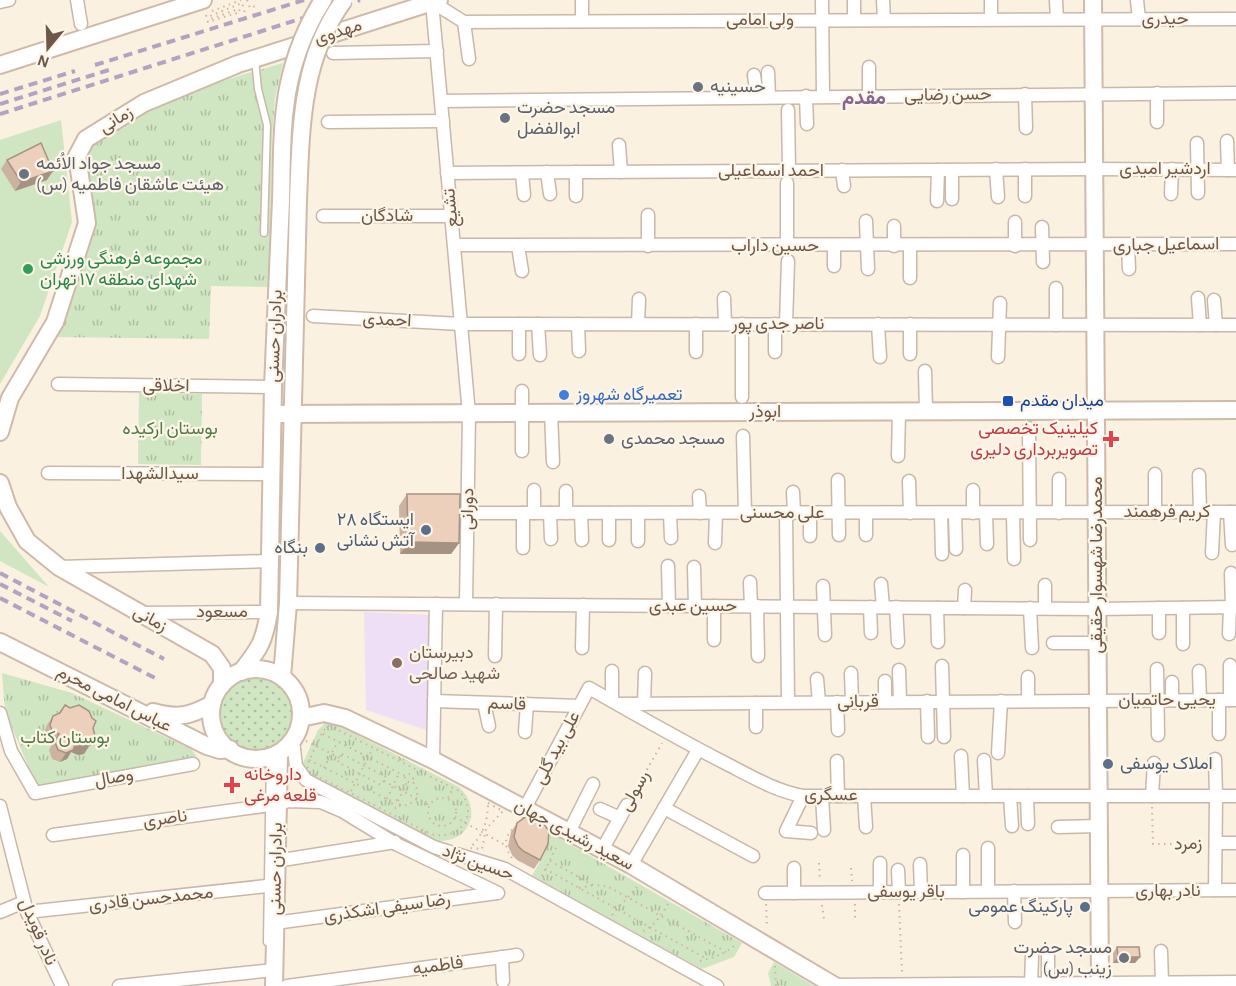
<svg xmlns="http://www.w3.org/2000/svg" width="1236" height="986" font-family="'Alegreya Sans',Vazirmatn,sans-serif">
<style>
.education{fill:#eedef6}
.grass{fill:url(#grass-dots)}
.park{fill:url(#park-tufts)}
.pitch{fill:#d0e6c2}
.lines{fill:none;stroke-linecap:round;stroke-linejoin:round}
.lane-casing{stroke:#c9b8a9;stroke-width:9}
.street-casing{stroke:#c9b8a9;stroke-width:15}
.secondary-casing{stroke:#cfbaaa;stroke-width:20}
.path{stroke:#d1b39f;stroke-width:2;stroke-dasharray:1.5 4.5;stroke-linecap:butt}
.lane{stroke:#fff;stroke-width:6}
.street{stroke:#fff;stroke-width:12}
.secondary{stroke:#fff;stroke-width:16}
.rail{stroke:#b3a2c1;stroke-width:4;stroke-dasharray:9 6;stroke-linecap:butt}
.secondary-bridge-casing{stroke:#cfbaaa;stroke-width:20;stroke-linecap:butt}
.secondary-bridge{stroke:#fff;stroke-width:16}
.wall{fill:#ccb3a1}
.shaded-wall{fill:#a69283}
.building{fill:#edd0bb;stroke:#a69283;stroke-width:1.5}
.worship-dot{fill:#6b7280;stroke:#fdf5e7;stroke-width:2}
.leisure-dot{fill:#2e9e5b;stroke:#fdf5e7;stroke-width:2}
.shop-dot{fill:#3f7fe0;stroke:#fdf5e7;stroke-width:2}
.transit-dot{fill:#1a4fb4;stroke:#fdf5e7;stroke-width:2}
.health-dot{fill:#e0444e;stroke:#fdf5e7;stroke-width:2}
.service-dot{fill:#5c6f8a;stroke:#fdf5e7;stroke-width:2}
.education-dot{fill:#8d6e63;stroke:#fdf5e7;stroke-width:2}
.labels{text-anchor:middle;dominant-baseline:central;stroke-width:4.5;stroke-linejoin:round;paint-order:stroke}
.street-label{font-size:18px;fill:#6f584a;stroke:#fdf5e7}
.worship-label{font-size:18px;fill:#5b616d;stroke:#fdf5e7;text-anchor:start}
.leisure-label{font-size:18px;fill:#27864d;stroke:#fdf5e7;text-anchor:start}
.shop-label{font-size:18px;fill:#366cbe;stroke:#fdf5e7;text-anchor:start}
.transit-label{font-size:18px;fill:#164399;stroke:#fdf5e7;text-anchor:start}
.park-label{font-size:18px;fill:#547a46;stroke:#fdf5e7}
.health-label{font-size:18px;fill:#be3a42;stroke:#fdf5e7;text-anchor:end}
.service-label{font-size:18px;fill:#4e5e75;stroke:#fdf5e7;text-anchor:end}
.education-label{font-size:18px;fill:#785e54;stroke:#fdf5e7;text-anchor:start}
.neighbourhood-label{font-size:20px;font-weight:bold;fill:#846692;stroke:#fdf5e7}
</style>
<defs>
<pattern id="grass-dots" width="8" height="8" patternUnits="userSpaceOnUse" patternTransform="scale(1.5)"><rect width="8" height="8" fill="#d0e6c2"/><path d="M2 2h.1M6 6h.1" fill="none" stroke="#adbda0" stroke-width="1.8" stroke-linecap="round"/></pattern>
<pattern id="park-tufts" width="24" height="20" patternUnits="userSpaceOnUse" patternTransform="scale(1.5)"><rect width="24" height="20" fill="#d0e6c2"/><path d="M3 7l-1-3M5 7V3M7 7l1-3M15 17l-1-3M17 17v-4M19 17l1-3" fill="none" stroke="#adbda0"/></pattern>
</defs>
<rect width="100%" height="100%" fill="#faf1e1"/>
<!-- education -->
<path class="education" d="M 364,612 L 430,615 L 429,731 L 366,710 Z"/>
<!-- grass -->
<circle class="grass" cx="256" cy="714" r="38"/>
<!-- park -->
<g class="park">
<path d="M 283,63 L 275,98 L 272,136 L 269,287 L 211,286 L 209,339 L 55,337 L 93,231 L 85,150 C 138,104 217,82 283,63 Z"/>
<path d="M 139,393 L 202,394 L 201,465 L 138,464 Z"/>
<path d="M 2,673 L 72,693 L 191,749 L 197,756 L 37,787 L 5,711 Z"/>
<path d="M 325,723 L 338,725 L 459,787 C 485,811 467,847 432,840 L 309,777 L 302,765 L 318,730 Z"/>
<path d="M 538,826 L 742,943 L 734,957 L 702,969 L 532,876 L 545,852 Z"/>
<path d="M 774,962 L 814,986 L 771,986 L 768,973 Z"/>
</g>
<!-- pitch -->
<g class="pitch">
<path d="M 61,120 L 72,222 L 40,316 L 0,384 L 0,140 Z"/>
<path d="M 0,531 L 49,587 L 0,561 Z"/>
</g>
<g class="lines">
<!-- lane casing -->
<g class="lane-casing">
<g id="lane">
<path d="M 255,59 L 258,89 L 267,125 L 264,233"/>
<path d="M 267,942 L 270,756"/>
</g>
</g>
<!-- street casing -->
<g class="street-casing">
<g id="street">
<path d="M 77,0 L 81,24"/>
<path d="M 582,0 L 582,21"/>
<path d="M 822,0 L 823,96"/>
<path d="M 883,0 L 884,20"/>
<path d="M 1056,0 L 1057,19"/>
<path d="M 1137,0 L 1139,19"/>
<path d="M 0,2 L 9,0"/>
<path d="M 432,2 L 464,22 L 1236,19"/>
<path d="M 432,2 L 469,414 L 466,604"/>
<path d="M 991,19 L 991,0"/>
<path d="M 854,20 L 854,0"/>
<path d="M 464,22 L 469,59"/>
<path d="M 333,53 L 437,51"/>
<path d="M 768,72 L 769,97"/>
<path d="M 754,75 L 757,97"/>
<path d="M 1157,93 L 1157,122"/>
<path d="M 1025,94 L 1026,128"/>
<path d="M 806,96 L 807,124"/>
<path d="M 869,96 L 869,67"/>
<path d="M 441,101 L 1236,93"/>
<path d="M 788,110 L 789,171"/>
<path d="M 328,122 L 443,121"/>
<path d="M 1227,141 L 1228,170"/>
<path d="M 1197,143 L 1198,193"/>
<path d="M 619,145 L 621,172"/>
<path d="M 996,169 L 998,197"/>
<path d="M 1025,169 L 1025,196"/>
<path d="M 842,170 L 844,186"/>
<path d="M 547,172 L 550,194"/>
<path d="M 576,172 L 576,196"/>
<path d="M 447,173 L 1095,169 L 1236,170"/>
<path d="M 522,173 L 524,195"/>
<path d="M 787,183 L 787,246"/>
<path d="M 1171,194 L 1172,169"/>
<path d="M 952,199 L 952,170"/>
<path d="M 937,201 L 938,170"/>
<path d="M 648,215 L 648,246"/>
<path d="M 323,216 L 451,216"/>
<path d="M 866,221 L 868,269"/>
<path d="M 1015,222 L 1015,246"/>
<path d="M 894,226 L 894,246"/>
<path d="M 1042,227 L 1043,262"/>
<path d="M 454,245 L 1236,244"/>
<path d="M 518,246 L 522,271"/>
<path d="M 910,246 L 910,278"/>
<path d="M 1128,246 L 1129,269"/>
<path d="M 834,266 L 834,246"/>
<path d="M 724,298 L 725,324"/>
<path d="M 1198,298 L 1200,325"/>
<path d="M 1214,300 L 1216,325"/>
<path d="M 313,316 L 461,324 L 1236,325"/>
<path d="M 519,324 L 519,354"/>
<path d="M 538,324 L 540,355"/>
<path d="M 578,324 L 579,351"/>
<path d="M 638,324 L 639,299"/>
<path d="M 696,324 L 696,352"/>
<path d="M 775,324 L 775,352"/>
<path d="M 786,324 L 788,261"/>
<path d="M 878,324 L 880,357"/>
<path d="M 910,324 L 910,354"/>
<path d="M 1056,325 L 1056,288"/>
<path d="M 998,357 L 1000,303"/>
<path d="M 925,371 L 926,412"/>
<path d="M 58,384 L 273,387"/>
<path d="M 522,391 L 522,451"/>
<path d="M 742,397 L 742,324"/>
<path d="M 551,413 L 553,462"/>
<path d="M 1029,428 L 1030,540"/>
<path d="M 743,436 L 745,513"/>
<path d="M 898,456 L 899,412"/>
<path d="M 48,473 L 271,474"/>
<path d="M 1155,474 L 1155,512"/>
<path d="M 1199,475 L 1200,512"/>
<path d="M 838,480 L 839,535"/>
<path d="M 909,481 L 910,513"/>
<path d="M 534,490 L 534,513"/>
<path d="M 973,490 L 973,513"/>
<path d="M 793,492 L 794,513"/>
<path d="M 699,496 L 700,513"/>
<path d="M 1230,512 L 1232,545"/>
<path d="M 467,513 L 1236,512"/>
<path d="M 523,513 L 523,548"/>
<path d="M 550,513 L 551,539"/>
<path d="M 566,513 L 566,491"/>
<path d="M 581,513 L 582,540"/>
<path d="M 609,513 L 609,540"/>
<path d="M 638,513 L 638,541"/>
<path d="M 670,513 L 671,538"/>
<path d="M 786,513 L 788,702"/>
<path d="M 866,513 L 866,535"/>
<path d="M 941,513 L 942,554"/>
<path d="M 955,513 L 956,549"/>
<path d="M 986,513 L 987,544"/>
<path d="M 1013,513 L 1014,559"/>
<path d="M 1059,513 L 1059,479"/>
<path d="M 810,536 L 810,513"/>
<path d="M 715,543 L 716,513"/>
<path d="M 1212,553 L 1214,512"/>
<path d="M 668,566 L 669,606"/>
<path d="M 60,567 L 269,561"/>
<path d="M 694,567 L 695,606"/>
<path d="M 1231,573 L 1232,607"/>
<path d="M 750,582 L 751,606"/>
<path d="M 881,584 L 883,607"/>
<path d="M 823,586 L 825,635"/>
<path d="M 288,603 L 1098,609 L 1236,607"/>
<path d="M 714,606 L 714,640"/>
<path d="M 757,606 L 758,656"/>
<path d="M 870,607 L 871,633"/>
<path d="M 896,607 L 898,642"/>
<path d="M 937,608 L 938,642"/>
<path d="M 964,608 L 965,590"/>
<path d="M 1030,608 L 1032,648"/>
<path d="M 1045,608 L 1045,585"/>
<path d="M 1159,608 L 1159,633"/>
<path d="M 141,613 L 269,612"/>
<path d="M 1229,634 L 1230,607"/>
<path d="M 1053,643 L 1098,643"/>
<path d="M 1183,644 L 1183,608"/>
<path d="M 582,648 L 583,605"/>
<path d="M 495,656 L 496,604"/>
<path d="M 1230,665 L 1230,700"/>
<path d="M 942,666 L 944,737"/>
<path d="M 1157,669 L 1158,735"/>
<path d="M 899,670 L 900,701"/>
<path d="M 612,671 L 612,701"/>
<path d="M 1199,671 L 1200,700"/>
<path d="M 851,673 L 852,702"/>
<path d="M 817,679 L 819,702"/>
<path d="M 885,681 L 885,701"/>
<path d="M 1172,682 L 1172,700"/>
<path d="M 1028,700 L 1028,677"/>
<path d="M 434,701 L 579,706"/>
<path d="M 927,701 L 928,737"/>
<path d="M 837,702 L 838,730"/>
<path d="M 484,703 L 489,726"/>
<path d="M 619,704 L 1236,700"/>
<path d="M 644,704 L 645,673"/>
<path d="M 0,713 L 11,751 L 35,793 L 193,764"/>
<path d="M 756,727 L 756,703"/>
<path d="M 525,732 L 527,704"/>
<path d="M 1219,734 L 1219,700"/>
<path d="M 293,740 L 296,766 L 306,780 L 434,847 L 505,869 L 717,986"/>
<path d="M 998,753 L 1001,701"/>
<path d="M 961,756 L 963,796"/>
<path d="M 1215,759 L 1216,796 L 1215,890"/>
<path d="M 433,760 L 436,604"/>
<path d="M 984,760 L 986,796"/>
<path d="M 837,761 L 838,796"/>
<path d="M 803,796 L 786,831 L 811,833"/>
<path d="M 822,796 L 824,830"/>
<path d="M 864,796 L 866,827"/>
<path d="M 1010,796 L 1012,826"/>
<path d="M 1027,796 L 1028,824"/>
<path d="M 1152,796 L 1154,763"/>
<path d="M 0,806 L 27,912 L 62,986"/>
<path d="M 525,808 L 589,688 C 635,714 680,740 727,764 C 752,777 776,791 803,796 L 1236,796"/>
<path d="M 664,808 L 753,856"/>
<path d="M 600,809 L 620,818"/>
<path d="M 1058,827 L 1099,826"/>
<path d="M 569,832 L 593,784"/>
<path d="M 53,835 L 278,804 L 289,801 L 321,802 L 342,811 L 396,844 L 498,893"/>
<path d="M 1216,843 L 1236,843"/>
<path d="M 602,850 L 627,805"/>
<path d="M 963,855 L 963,892"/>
<path d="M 276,861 L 395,842"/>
<path d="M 880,863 L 880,892"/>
<path d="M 920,864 L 921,892"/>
<path d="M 631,865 L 698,750"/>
<path d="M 794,868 L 794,893"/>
<path d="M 898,870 L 899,892"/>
<path d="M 988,891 L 988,848"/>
<path d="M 1014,891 L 1015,922"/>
<path d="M 765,893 L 1236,890"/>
<path d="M 0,912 L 24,902"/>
<path d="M 27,912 L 276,885"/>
<path d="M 275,923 L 497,893"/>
<path d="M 1161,951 L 1162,983"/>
<path d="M 1048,953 L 1048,984"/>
<path d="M 502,957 L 503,981"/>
<path d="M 1031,984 L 1032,956"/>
<path d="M 833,985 L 1236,982"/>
<path d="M 119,986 L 274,970"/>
<path d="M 287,986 L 517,955"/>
</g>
</g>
<!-- secondary casing -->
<g class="secondary-casing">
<g id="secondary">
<path d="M 1093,0 L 1100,986"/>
<path d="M 0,65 L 203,0"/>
<path d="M 273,414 L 1236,410"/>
<path d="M 0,432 L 10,398 L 55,322 L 87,223 L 77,156 L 86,139 L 144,103 L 238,64 L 439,0"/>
<path d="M 0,483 L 8,507 L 27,541 L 59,567 L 212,654 L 222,668 L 222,685"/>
<path d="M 0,642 L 207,746 L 220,750 L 230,749"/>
<circle cx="256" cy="714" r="45"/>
<path d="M 241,672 C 260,648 264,642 269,612 L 273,387 L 281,200"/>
<path d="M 282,677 L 288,603 L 298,201"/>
<path d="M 153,712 C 178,719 190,716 212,704"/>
<path d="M 301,718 L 324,713 L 345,718 L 433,760 L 631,865 L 835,986"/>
<path d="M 274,986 L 279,753"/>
</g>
</g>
<!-- path -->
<g class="path">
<path d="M 247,0 L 250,8 L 255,6 L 256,9"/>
<path d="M 212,11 L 241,0"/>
<path d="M 206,15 L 208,22 L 240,12 L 239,9 L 210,19 L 210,16 L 242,3 L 245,13"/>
<path d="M 328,726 L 332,727 L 459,791 C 481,814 459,842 431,834 L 309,772 L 307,765 L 323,731 Z"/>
<path d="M 323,734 L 405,776"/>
<path d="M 306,741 L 340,758"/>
<path d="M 342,754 L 386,777 L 381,785 L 338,762 Z"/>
<path d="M 309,760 L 393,802"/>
<path d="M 324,768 L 338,741"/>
<circle cx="409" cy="778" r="4"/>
<path d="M 384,781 L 429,805"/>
<path d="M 351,791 L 373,748"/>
<path d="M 632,796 L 662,743"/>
<circle cx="442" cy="812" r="14"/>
<path d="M 448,798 L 453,788"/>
<path d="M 387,799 L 399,773"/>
<circle cx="396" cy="804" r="4"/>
<path d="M 398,801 L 407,782"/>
<path d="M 488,803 L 503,811 L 486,829 L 482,849 L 470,848 C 483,835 488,821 488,803 Z"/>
<path d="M 399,806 L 408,805 L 417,799 L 417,789 L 412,780"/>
<path d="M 1152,807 L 1153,844 L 1203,844"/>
<path d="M 455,817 L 505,845"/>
<path d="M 512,858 C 505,849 503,837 513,829"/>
<path d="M 550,861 L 593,885 L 607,886 L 726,952"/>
<path d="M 819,863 L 820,881"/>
<path d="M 851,868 L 852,881"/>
<path d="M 545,869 L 707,959"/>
<path d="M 542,876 L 558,844"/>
<path d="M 579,888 L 593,885"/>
<path d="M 766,904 L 767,928"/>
<path d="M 855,904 L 855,918"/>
<path d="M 899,904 L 902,973"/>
<path d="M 822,905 L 824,919"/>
<path d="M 612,915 L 638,886"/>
<path d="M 643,931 C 655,925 662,915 668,904"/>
<path d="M 700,961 C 714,957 726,954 737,943"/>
<path d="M 775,966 L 776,986"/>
</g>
<!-- lane -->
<use href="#lane" class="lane"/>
<!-- street -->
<use href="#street" class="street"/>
<!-- secondary -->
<use href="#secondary" class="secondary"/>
<!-- rail -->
<g class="rail">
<path d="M 95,65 L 304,0"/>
<path d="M 0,94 L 75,71"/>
<path d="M 0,104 L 112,69"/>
<path d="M 0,114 L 360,0"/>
<path d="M 0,573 L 164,659"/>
<path d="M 0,584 L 72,621"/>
<path d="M 0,598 L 155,678"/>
</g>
<!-- secondary-bridge casing -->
<g class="secondary-bridge-casing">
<g id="secondary-bridge">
<path d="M 281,200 C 282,169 281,138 285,108 C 289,70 303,31 323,0"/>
<path d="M 298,201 C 301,130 300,60 344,0"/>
</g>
</g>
<!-- secondary-bridge -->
<use href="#secondary-bridge" class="secondary-bridge"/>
</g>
<!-- wall -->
<g class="wall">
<path d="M 7,160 L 47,180 L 15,191 L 1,169 Z"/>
<path d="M 407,494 L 459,543 L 451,554 L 400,554 L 399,506 Z"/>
<path d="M 65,705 L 93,728 L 84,754 L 78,755 L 71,752 L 67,759 L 60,762 L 52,759 L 49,750 L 53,743 L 46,740 L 44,733 L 47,725 L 53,716 L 58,714 Z"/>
<path d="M 517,823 L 540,860 L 534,869 L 517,860 L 512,855 L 508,846 L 511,832 Z"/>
<path d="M 1117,947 L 1140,957 L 1135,963 L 1113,963 L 1113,953 Z"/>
</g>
<!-- shaded-wall -->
<g class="shaded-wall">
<path d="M 53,171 L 47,180 L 15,191 L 21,182 Z"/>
<path d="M 408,542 L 459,543 L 451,554 L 400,554 Z"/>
<path d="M 76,743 L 90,745 L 84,754 L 78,755 L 71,752 L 67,759 L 60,762 L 66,753 Z"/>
<path d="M 1118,957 L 1140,957 L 1135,963 L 1113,963 Z"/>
</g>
<!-- building -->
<g class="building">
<path d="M 41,143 L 53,171 L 21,182 L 7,160 Z"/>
<path d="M 407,494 L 460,494 L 459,543 L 408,542 Z"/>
<path d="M 65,705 L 70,708 L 79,705 L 89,711 L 92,718 L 96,721 L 93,728 L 95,736 L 90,745 L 84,746 L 76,743 L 73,750 L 66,753 L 58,750 L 55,742 L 59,734 L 52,731 L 50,725 L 53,716 L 60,713 Z"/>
<path d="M 530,814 L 535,814 L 542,818 L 541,820 L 549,831 L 548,844 L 540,860 L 523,851 L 518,846 L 514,837 L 517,823 Z"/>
<path d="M 1117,947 L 1139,947 L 1140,957 L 1118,957 Z"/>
</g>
<!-- markers -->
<g class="worship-dot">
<circle cx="698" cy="87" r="6"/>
<circle cx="505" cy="118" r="6"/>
<circle cx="24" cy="174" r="6"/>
<circle cx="609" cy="439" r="6"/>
<circle cx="1124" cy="958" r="6"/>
</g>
<circle class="leisure-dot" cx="28" cy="269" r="6"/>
<circle class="shop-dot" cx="564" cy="395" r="6"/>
<rect class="transit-dot" x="1002" y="395" width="12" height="12" rx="3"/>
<g class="health-dot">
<path d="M1108 430h6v6h6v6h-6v6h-6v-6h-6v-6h6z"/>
<path d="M229 776h6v6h6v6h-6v6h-6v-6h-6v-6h6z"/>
</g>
<g class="service-dot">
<circle cx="426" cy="530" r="6"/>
<circle cx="320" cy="548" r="6"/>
<circle cx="1108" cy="764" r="6"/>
<circle cx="1085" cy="907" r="6"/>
</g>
<circle class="education-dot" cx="397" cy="663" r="6"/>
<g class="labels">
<!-- street labels -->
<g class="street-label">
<text x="1165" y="19">حیدری</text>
<text x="760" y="20">ولی امامی</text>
<text transform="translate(338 32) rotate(-18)">مهدوی</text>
<text transform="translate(948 95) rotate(-1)">حسن رضایی</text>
<text transform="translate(116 120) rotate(-32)">زمانی</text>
<text x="1165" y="169">اردشیر امیدی</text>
<text x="771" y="171">احمد اسماعیلی</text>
<text transform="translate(451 208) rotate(-95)">تشیع</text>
<text x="387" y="216">شادگان</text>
<text transform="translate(1166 245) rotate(-1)">اسماعیل جباری</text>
<text x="775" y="246">حسین داراب</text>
<text transform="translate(387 320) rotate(3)">احمدی</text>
<text x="778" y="324">ناصر جدی پور</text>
<text transform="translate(275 336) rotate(-88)">برادران حسنی</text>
<text transform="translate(166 386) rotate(1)">اخلاقی</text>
<text x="765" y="412">ابوذر</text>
<text x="160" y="474">سیدالشهدا</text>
<text transform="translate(468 509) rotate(-89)">دورانی</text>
<text x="1167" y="512">کریم فرهمند</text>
<text x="782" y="513">علی محسنی</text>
<text transform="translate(1097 565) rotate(-90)">محمدرضا شهسوار حقیقی</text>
<text x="693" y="606">حسین عبدی</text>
<text x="222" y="612">مسعود</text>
<text transform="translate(150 619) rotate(29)">زمانی</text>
<text transform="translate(114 699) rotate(27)">عباس امامی محرم</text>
<text x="1167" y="700">یحیی حاتمیان</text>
<text transform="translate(858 702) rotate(-1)">قربانی</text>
<text transform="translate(507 704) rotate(2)">قاسم</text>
<text transform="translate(557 748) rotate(-62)">علی بید گلی</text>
<text transform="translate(114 778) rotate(-10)">وصال</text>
<text transform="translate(635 791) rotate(-61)">رسولی</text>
<text transform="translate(831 795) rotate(1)">عسگری</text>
<text transform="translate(165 819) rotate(-8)">ناصری</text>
<text transform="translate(574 835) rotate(28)">سعید رشیدی جهان</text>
<text transform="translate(1188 844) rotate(-2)">زمرد</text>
<text transform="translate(478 863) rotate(20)">حسین نژاد</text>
<text transform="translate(276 869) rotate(-89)">برادران حسنی</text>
<text x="1168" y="891">نادر بهاری</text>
<text x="906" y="892">باقر یوسفی</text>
<text transform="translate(151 899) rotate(-6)">محمدحسن قادری</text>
<text transform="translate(387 908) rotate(-8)">رضا سیفی اشکذری</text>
<text transform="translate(38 932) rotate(67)">نادر قویدل</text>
<text transform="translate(438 966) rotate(-8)">فاطمیه</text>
</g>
<!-- worship labels -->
<g class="worship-label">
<text x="710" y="87">حسینیه</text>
<text x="517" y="108">مسجد حضرت<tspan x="517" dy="21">ابوالفضل</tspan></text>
<text x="36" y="164">مسجد جواد الاُئمه<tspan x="36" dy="21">هیئت عاشقان فاطمیه (س)</tspan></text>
<text x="621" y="439">مسجد محمدی</text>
<text x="1112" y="948" text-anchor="end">مسجد حضرت<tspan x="1112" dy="21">زینب (س)</tspan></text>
</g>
<!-- leisure labels -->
<g class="leisure-label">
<text x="40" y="259">مجموعه فرهنگی ورزشی<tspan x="40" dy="21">شهدای منطقه ۱۷ تهران</tspan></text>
</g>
<!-- shop labels -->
<g class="shop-label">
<text x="576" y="395">تعمیرگاه شهروز</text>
</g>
<!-- transit labels -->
<g class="transit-label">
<text x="1020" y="401">میدان مقدم</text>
</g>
<!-- park labels -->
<g class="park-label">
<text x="170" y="429">بوستان ارکیده</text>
<text x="65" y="738">بوستان کتاب</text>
</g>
<!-- health labels -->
<g class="health-label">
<text x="1098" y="429">کیلینیک تخصصی<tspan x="1098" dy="21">تصویربرداری دلیری</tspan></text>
<text x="244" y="775" text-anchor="start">داروخانه<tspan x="244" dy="21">قلعه مرغی</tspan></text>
</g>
<!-- service labels -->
<g class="service-label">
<text x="414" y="520">ایستگاه ۲۸<tspan x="414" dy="21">آتش نشانی</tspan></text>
<text x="308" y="548">بنگاه</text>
<text x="1120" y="764" text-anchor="start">املاک یوسفی</text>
<text x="1073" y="907">پارکینگ عمومی</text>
</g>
<!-- education labels -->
<g class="education-label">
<text x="409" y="653">دبیرستان<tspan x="409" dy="21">شهید صالحی</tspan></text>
</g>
<!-- neighbourhood labels -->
<g class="neighbourhood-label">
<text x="864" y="98">مقدم</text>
</g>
</g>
<!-- north arrow -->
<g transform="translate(48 48) rotate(199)" stroke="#fdf5e7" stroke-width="4.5" paint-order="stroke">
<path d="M0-4.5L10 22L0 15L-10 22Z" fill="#6f584a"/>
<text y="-9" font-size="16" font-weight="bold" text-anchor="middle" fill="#6f584a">N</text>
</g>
</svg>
